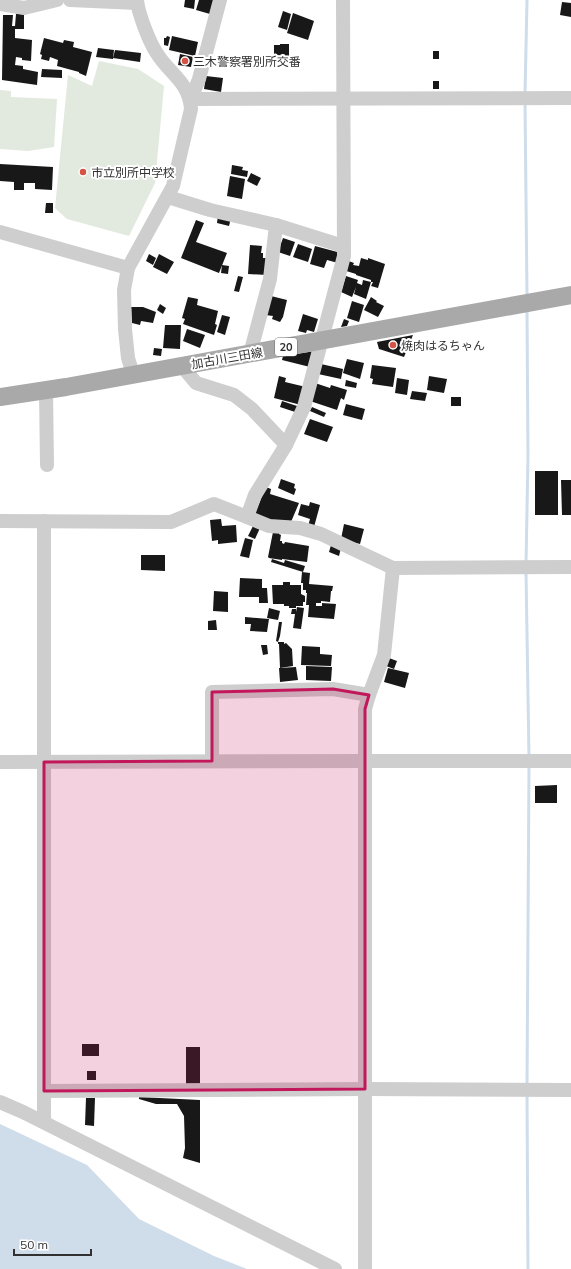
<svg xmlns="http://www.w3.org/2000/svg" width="571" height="1269" font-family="Mulish,'Noto Sans JP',sans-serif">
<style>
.green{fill:#e2e9de}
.water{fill:#cfdcea}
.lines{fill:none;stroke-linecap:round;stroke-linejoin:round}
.stream{stroke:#cfdcea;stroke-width:3}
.building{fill:#181818}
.minor{stroke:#cecece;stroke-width:14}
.major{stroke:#a9a9a9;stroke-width:18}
.marked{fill:#c2185b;fill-opacity:0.2;stroke:#c2185b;stroke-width:3;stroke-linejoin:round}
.poi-dot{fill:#d55246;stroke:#fff;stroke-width:1.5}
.labels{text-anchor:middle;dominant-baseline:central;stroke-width:4;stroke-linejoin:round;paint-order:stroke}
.shield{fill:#fff;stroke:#6f6f6f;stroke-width:1}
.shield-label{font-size:11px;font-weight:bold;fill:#313131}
.poi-label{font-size:12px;fill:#313131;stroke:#fff;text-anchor:start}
.street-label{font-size:12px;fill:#313131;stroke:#fff}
</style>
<rect width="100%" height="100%" fill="#fff"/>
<!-- green -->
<g class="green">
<path d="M 99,61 L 138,69 L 164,86 L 155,183 L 129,236 L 67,219 L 55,208 L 68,75 L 92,86 Z"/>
<path d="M 0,90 L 11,91 L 11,97 L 57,99 L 54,147 L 28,151 L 0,149 Z"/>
</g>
<!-- water -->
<path class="water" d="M 0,1124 L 87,1165 L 139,1219 L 214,1256 L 247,1269 L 0,1269 Z"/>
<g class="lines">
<!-- stream -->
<g class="stream">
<path d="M 525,94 L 527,0"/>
<path d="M 525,102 L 527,296"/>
<path d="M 526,564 L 528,457 L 527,310"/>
<path d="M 526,572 L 529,758"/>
<path d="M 527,1086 L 529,766"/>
<path d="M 527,1094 L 528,1269"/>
</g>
</g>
<!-- building -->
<g class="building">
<path d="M 185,0 L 195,0 L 194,9 L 184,7 Z"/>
<path d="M 199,0 L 214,0 L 210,14 L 196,10 Z"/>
<path d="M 562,2 L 571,3 L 571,17 L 560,15 Z"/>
<path d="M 283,11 L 291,14 L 287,30 L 278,27 Z"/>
<path d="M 293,13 L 314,21 L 308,40 L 287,33 Z"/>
<path d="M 16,14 L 24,14 L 24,29 L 15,29 L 15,38 L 32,40 L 31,61 L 22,60 L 22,58 L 16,57 L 15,65 L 23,66 L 23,69 L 38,72 L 37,85 L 2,80 L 3,15 L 13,15 L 12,26 L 15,26 Z"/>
<path d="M 167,36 L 170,37 L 168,46 L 164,45 L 164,38 L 166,38 Z"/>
<path d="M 172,36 L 198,42 L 195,56 L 169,50 Z"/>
<path d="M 44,38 L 63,43 L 64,40 L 74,42 L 73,47 L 92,52 L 86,76 L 79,73 L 79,72 L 57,66 L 58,60 L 50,57 L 49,61 L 41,59 L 42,55 L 40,54 Z"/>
<path d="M 280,44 L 289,44 L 289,56 L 274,55 L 274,45 L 280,45 Z"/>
<path d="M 98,48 L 114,50 L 113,59 L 96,57 Z"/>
<path d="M 115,50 L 141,53 L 140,62 L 113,58 Z"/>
<rect x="433" y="51" width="6" height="8"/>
<path d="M 180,54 L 193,57 L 191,67 L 178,65 Z"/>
<path d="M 42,69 L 62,70 L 62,78 L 41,77 Z"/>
<path d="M 206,76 L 223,78 L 221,92 L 204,89 Z"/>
<rect x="433" y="81" width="6" height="8"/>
<path d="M 0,164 L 53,167 L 52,190 L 35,189 L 35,183 L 24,183 L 24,190 L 14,190 L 14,182 L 0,181 Z"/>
<path d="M 232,165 L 243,167 L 242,170 L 248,171 L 247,177 L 231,174 Z"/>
<path d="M 251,173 L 261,178 L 257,186 L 247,181 Z"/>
<path d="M 230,176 L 245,179 L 242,199 L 227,196 Z"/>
<path d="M 46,203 L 53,203 L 53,213 L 45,213 Z"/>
<path d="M 218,215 L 231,218 L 229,226 L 217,223 Z"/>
<path d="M 196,220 L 204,223 L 196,242 L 227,253 L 219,273 L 181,258 Z"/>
<path d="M 283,238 L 295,242 L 290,256 L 278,252 Z"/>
<path d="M 298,244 L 312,249 L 308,262 L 293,257 Z"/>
<path d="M 250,245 L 262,246 L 261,253 L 263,253 L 263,258 L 268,258 L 267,275 L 248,274 Z"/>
<path d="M 315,246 L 341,253 L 338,263 L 327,260 L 324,268 L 310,264 Z"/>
<path d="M 149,254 L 156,258 L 153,265 L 146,261 Z"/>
<path d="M 159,254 L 174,262 L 167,274 L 153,267 Z"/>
<path d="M 361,258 L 368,260 L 368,258 L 385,264 L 378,288 L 371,286 L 373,282 L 371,282 L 371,280 L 356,275 L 356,274 L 343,270 L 346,260 L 354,263 L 353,265 L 359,266 Z"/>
<path d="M 222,265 L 229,266 L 228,274 L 221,273 Z"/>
<path d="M 238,276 L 243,277 L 239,292 L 234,291 Z"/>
<path d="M 346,276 L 358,280 L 357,283 L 362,285 L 363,280 L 371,282 L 366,299 L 354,294 L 356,287 L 352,297 L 341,292 Z"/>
<path d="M 271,296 L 287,300 L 283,317 L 280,322 L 272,319 L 273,316 L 265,315 Z"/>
<path d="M 188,297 L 198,299 L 197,305 L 218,311 L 215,324 L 217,325 L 214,335 L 183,324 L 185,319 L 182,318 Z"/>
<path d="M 371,297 L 377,301 L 376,302 L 384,306 L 378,317 L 364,310 Z"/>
<path d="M 352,301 L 364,305 L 359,322 L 347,318 Z"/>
<path d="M 160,304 L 166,308 L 163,314 L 157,310 Z"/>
<path d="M 131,307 L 143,307 L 156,312 L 153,323 L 141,321 L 140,325 L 132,323 Z"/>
<path d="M 303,314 L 318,319 L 314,332 L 307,330 L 306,333 L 298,331 Z"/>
<path d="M 222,315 L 230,317 L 225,335 L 217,332 Z"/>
<path d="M 344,319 L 349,321 L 347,326 L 341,327 Z"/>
<path d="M 165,325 L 181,325 L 180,349 L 163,348 Z"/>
<path d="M 187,329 L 205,335 L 200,348 L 183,341 Z"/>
<path d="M 413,335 L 404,357 L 379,349 L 377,342 Z"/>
<path d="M 154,348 L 162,349 L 161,356 L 153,355 Z"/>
<path d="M 315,351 L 310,367 L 282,360 L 283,356 Z"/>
<path d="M 347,359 L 364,363 L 360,379 L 343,373 Z"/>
<path d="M 321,364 L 343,369 L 341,379 L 318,374 Z"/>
<path d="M 372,365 L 396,368 L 393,387 L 372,384 L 373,379 L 370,378 Z"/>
<path d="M 279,376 L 286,378 L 285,382 L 306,387 L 301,405 L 274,398 Z"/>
<path d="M 429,376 L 447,379 L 444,393 L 427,390 Z"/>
<path d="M 397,378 L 409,380 L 407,395 L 395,393 Z"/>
<path d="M 346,380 L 357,383 L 356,388 L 345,386 Z"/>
<path d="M 315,383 L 330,388 L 331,385 L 347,390 L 344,400 L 341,398 L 337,410 L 310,401 Z"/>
<path d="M 412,391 L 427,393 L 425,401 L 410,399 Z"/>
<rect x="451" y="397" width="10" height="9"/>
<path d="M 282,401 L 300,407 L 298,413 L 280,407 Z"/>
<path d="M 346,404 L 365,409 L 362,420 L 343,415 Z"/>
<path d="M 312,407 L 326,413 L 324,417 L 310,411 Z"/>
<path d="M 310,419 L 333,427 L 327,442 L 304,434 Z"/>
<rect x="535" y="471" width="23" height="44"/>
<path d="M 281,479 L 295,484 L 294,488 L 296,489 L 294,495 L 278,488 Z"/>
<path d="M 561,480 L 571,480 L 571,515 L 562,515 Z"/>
<path d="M 266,487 L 271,489 L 270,494 L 299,503 L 291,522 L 276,521 L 254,515 Z"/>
<path d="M 310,502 L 320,505 L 314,527 L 308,526 L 310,519 L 298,515 L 301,504 L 309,506 Z"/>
<path d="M 221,519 L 222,526 L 236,525 L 237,542 L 218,544 L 218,540 L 212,541 L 210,520 Z"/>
<path d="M 254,524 L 260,528 L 255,539 L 248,536 Z"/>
<path d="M 344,524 L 364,529 L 360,544 L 341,539 Z"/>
<path d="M 273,532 L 279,533 L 279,534 L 281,535 L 280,541 L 282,541 L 282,543 L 284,544 L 285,542 L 309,546 L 307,562 L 282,559 L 282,560 L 269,558 L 268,557 Z"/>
<path d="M 245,538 L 253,540 L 249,558 L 240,556 Z"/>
<path d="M 331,545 L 341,548 L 339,556 L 329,552 Z"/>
<path d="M 141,555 L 165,555 L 165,571 L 141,570 Z"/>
<path d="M 272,559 L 284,563 L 285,560 L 305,566 L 303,572 L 271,562 Z"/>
<path d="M 302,572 L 310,573 L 309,584 L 333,586 L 332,591 L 331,591 L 330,602 L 321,601 L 321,603 L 316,603 L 316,606 L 322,606 L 322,603 L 336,604 L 334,619 L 308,617 L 309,605 L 306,605 L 307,593 L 306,593 L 306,590 L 303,590 L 303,583 L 301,583 Z"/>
<path d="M 240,578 L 262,579 L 262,588 L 267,588 L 268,603 L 259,603 L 259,597 L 239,597 Z"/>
<path d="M 283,582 L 290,582 L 290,585 L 301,585 L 301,594 L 305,596 L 305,602 L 303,602 L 303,606 L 296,606 L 296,608 L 289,608 L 289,606 L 284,606 L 284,604 L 273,604 L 272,585 L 283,585 Z"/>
<path d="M 214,591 L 228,592 L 228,612 L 213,611 Z"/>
<path d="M 297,607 L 304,608 L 301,629 L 293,628 L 295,614 L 291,614 L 292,609 L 296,609 L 296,612 Z"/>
<path d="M 269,608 L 280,611 L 278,620 L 267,618 Z"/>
<path d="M 245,617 L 269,619 L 267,632 L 250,631 L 251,624 L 245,624 Z"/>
<path d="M 216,620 L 217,630 L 208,630 L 208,621 Z"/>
<path d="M 279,622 L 282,622 L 280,636 L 278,642 L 276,641 Z"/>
<path d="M 278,642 L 284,642 L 284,644 L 286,643 L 292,649 L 293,666 L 280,668 L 279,644 L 278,644 Z"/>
<path d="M 261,645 L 267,645 L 268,654 L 263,655 Z"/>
<path d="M 302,646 L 320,647 L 320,654 L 332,655 L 331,666 L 301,665 Z"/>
<path d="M 389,658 L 397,661 L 394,669 L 386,666 Z"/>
<path d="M 306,666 L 332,667 L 331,681 L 306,680 Z"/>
<path d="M 296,667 L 298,680 L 280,682 L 279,668 Z"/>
<path d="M 388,668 L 409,673 L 405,688 L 384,682 Z"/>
<path d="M 557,785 L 557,803 L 535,803 L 535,786 Z"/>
<rect x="82" y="1044" width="17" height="12"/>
<rect x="186" y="1047" width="14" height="39"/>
<rect x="87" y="1071" width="9" height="9"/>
<path d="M 139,1097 L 200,1100 L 200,1163 L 183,1158 L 185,1148 L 184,1116 L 177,1104 L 156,1104 L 139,1099 Z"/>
<path d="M 86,1098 L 95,1098 L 94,1126 L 85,1125 Z"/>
</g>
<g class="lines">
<!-- minor -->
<g class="minor">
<path d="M 70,0 L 137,3"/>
<path d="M 0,4 L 24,8 L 57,0"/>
<path d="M 191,99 L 571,98"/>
<path d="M 191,99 L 199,79 L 220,0"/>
<path d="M 168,197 L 210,210 L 276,225 L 343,246"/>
<path d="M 0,232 L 128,268"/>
<path d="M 250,354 L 270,279 L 276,225"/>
<path d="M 182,366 L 196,383 L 234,395 L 252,409 L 286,445"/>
<path d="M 133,374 L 128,358 L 125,329 L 124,290 L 128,268 L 173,186 L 191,109 C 189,81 169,74 156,52 C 149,41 138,13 137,0"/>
<path d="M 46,391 L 47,465"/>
<path d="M 247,517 L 255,495 L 286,445 L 304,407 L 344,256 L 343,0"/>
<path d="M 0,521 L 171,522 L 214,504 L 247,517 L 269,526 L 300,528 L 321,534 L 393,568 L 571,567"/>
<path d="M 212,761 L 212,692 L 333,689 L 369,695"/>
<path d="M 0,762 L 365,761 L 571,761"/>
<path d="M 44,1091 L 365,1089 L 571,1090"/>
<path d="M 0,1102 L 23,1112 L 335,1269"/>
<path d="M 44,1122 L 44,521"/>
<path d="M 365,1269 L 365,709 L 369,695 L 384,655 L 393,568"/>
</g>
<!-- major -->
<path class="major" d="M 0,397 L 66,387 L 571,295"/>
</g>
<!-- marked area -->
<path class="marked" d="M 333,689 L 369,695 L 365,709 L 365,1089 L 44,1091 L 44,762 L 212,761 L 212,692 Z"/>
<!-- markers -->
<g class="poi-dot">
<circle cx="185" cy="61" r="4"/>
<circle cx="83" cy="172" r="4"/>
<circle cx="393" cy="345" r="4"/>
</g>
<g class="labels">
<!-- shield labels -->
<rect class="shield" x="275" y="338" width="22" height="18" rx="3"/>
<g class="shield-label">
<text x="286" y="347">20</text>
</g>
<!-- poi labels -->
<g class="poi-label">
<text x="193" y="61">三木警察署別所交番</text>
<text x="91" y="172">市立別所中学校</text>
<text x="401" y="345">焼肉はるちゃん</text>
</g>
<!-- street labels -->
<g class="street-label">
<text transform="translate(227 358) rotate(-10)">加古川三田線</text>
</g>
</g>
<!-- scale -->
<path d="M14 1249v6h77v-6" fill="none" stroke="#313131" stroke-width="2"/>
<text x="20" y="1249" font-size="12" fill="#313131" stroke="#ffffff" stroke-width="3" paint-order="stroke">50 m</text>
</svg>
